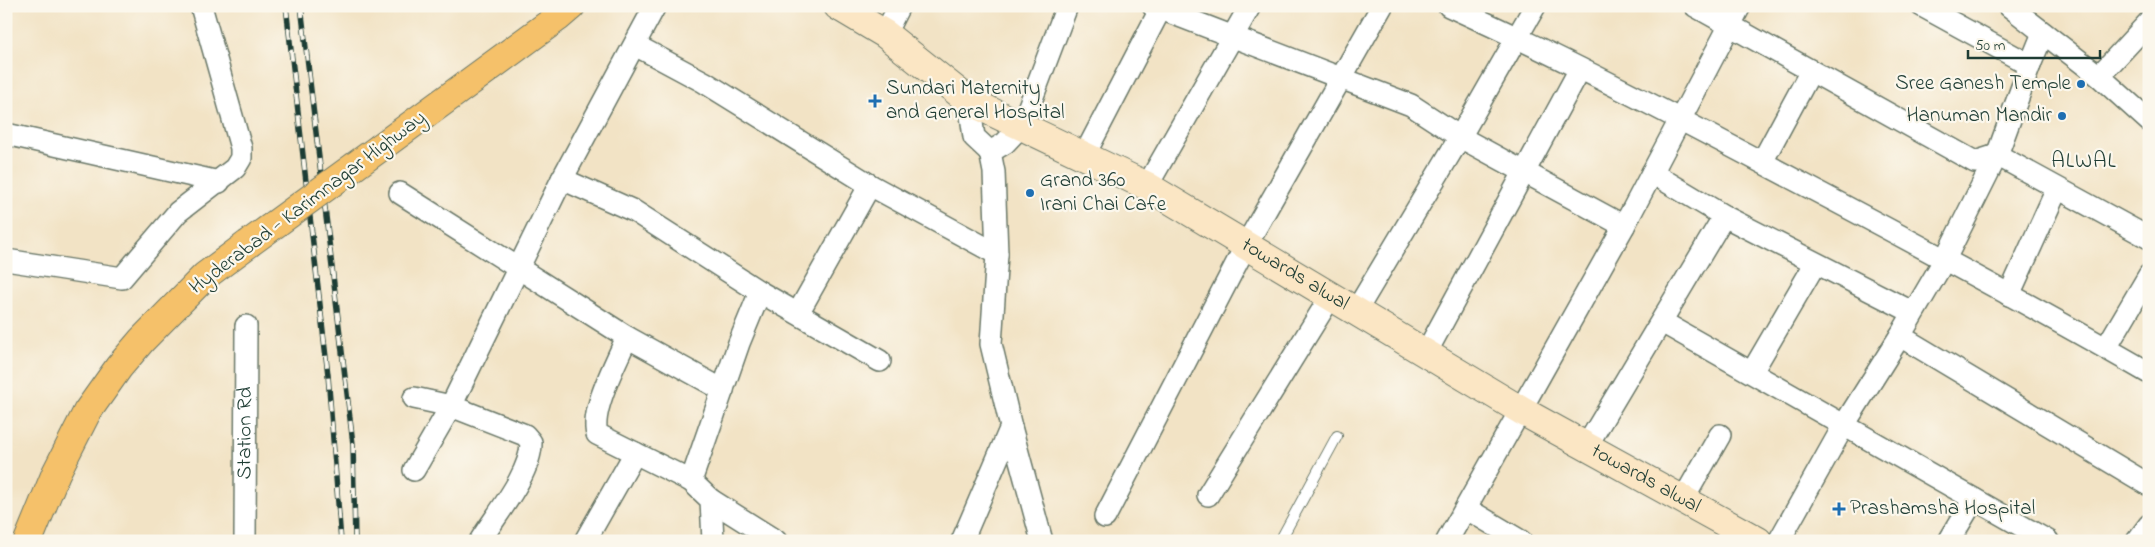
<svg xmlns="http://www.w3.org/2000/svg" width="2155" height="547" font-family="'Indie Flower',sans-serif">
<style>
.lines{fill:none;stroke-linecap:round;stroke-linejoin:round}
.service-casing{stroke:#697767;stroke-width:12}
.minor-casing{stroke:#697767;stroke-width:24}
.secondary-casing{stroke:#697767;stroke-width:30}
.primary-casing{stroke:#697767;stroke-width:30}
.service{stroke:#fff;stroke-width:10}
.minor{stroke:#fff;stroke-width:21}
.secondary{stroke:#fbe6c4;stroke-width:28}
.primary{stroke:#f5c16b;stroke-width:28}
.rail-casing{stroke:#1f3d34;stroke-width:5.5}
.rail{stroke:#fbf7ec;stroke-width:4;stroke-dasharray:11;stroke-linecap:butt}
.primary-bridge-casing{stroke:#697767;stroke-width:30;stroke-linecap:butt}
.primary-bridge{stroke:#f5c16b;stroke-width:28}
.poi-dot{fill:#1f6fb2;stroke:#fbf7ec;stroke-width:2}
.labels{text-anchor:middle;dominant-baseline:central;stroke-width:4.5;stroke-linejoin:round;paint-order:stroke}
.poi-label{font-size:21px;fill:#1f3d34;stroke:#fbf7ec;text-anchor:start}
.street-label{font-size:21px;fill:#1f3d34;stroke:#fbf7ec}
.neighbourhood-label{font-size:22px;letter-spacing:1px;fill:#1f3d34;stroke:#fbf7ec}
</style>
<rect width="100%" height="100%" fill="#fbf7ec"/>
<filter id="ink" filterUnits="userSpaceOnUse"><feTurbulence type="fractalNoise" baseFrequency=".02" numOctaves="2"/><feDisplacementMap in="SourceGraphic" scale="10" xChannelSelector="R" yChannelSelector="G"/><feConvolveMatrix kernelMatrix="1 2 1 2 8 2 1 2 1" color-interpolation-filters="sRGB"/></filter>
<filter id="wash" filterUnits="userSpaceOnUse"><feTurbulence type="fractalNoise" baseFrequency=".0096" numOctaves="4" result="noise"/><feDisplacementMap in="SourceGraphic" scale="20" xChannelSelector="R" yChannelSelector="G"/><feGaussianBlur stdDeviation="1.12" result="paint"/><feColorMatrix in="noise" values="0 0 0 0 0 0 0 0 0 0 0 0 0 0 0 0 0 1.4 0 .05"/><feComposite in="paint" operator="in"/></filter>
<g filter="url(#wash)">
<rect width="100%" height="100%" fill="#f2e3c5"/>
</g>
<g filter="url(#ink)">
<g class="lines">
<!-- service casing -->
<g class="service-casing">
<path id="service" d="M 1280,541 L 1337,436"/>
</g>
<!-- minor casing -->
<g class="minor-casing">
<g id="minor">
<path d="M 1153,6 L 1411,105 L 1460,137 L 1624,226"/>
<path d="M 1449,6 C 1568,60 1682,120 1797,181 C 1915,243 2033,306 2149,373"/>
<path d="M 1695,6 L 1975,162 L 1997,155 L 2149,238"/>
<path d="M 1922,6 L 2030,65 L 2043,33"/>
<path d="M 2009,6 L 2099,76 L 2149,121"/>
<path d="M 885,34 L 899,6"/>
<path d="M 635,45 L 704,82 L 870,185 L 997,254"/>
<path d="M 2099,76 L 2149,22"/>
<path d="M 969,101 L 974,137 L 990,152 L 1005,143 L 1022,125 L 1067,6"/>
<path d="M 6,134 L 219,182"/>
<path d="M 990,152 L 994,172 L 997,254 L 991,344 L 1011,427 L 1042,541"/>
<path d="M 1084,156 L 1162,6"/>
<path d="M 1762,162 L 1811,71"/>
<path d="M 1652,173 L 1724,216 L 1912,312"/>
<path d="M 562,179 L 634,211 L 760,292 L 880,361"/>
<path d="M 1147,186 L 1250,6"/>
<path d="M 400,193 L 627,337 L 723,390"/>
<path d="M 6,260 L 122,278 L 178,212 L 235,168 L 241,158 L 241,148 L 201,6"/>
<path d="M 2009,295 L 2057,189"/>
<path d="M 1356,311 L 1460,137 L 1535,6"/>
<path d="M 798,313 L 870,185"/>
<path d="M 1662,322 L 2048,541"/>
<path d="M 1900,336 L 2149,485"/>
<path d="M 627,337 C 617,361 590,410 597,434 L 691,481"/>
<path d="M 2106,348 L 2149,275"/>
<path d="M 1426,353 L 1580,69"/>
<path d="M 1752,372 L 1815,264"/>
<path d="M 414,398 L 451,406 L 525,435 L 531,442 C 532,472 496,515 480,541"/>
<path d="M 1586,447 L 1724,216"/>
<path d="M 414,470 L 451,406 L 562,179 L 655,6"/>
<path d="M 1208,495 L 1331,296"/>
<path d="M 1684,498 L 1720,435"/>
<path d="M 711,500 L 776,541"/>
<path d="M 1467,509 L 1521,541"/>
<path d="M 1105,517 L 1246,245 L 1382,6"/>
<path id="s1" d="M 245,541 L 246,326"/>
<path d="M 585,541 L 635,453"/>
<path d="M 713,541 L 711,500 L 691,481 L 739,343 L 760,292"/>
<path d="M 962,541 L 1011,427"/>
<path d="M 1447,541 L 1624,226 L 1740,6"/>
<path d="M 1779,541 L 1844,425 L 1900,336 L 1945,259 L 1997,155 L 2030,65"/>
<path d="M 1949,541 L 1974,499"/>
<path d="M 2137,541 L 2149,525"/>
</g>
</g>
<!-- secondary casing -->
<g class="secondary-casing">
<g id="secondary">
<path id="s2" d="M 838,6 L 885,34 L 969,101 L 1147,186 L 1522,411 L 1758,541"/>
</g>
</g>
<!-- primary casing -->
<g class="primary-casing">
<g id="primary">
<path d="M 381,147 L 557,18 L 571,6"/>
<path d="M 28,541 L 56,473 L 87,412 L 119,367 L 142,340 L 205,276 L 248,244"/>
</g>
</g>
<!-- service -->
<use href="#service" class="service"/>
<!-- minor -->
<use href="#minor" class="minor"/>
<!-- secondary -->
<use href="#secondary" class="secondary"/>
<!-- primary -->
<use href="#primary" class="primary"/>
<!-- rail casing -->
<g class="rail-casing">
<g id="rail">
<path d="M 286,6 L 328,375 L 341,541"/>
<path d="M 301,6 L 353,444 L 355,541"/>
</g>
</g>
<!-- rail -->
<use href="#rail" class="rail"/>
<!-- primary-bridge casing -->
<g class="primary-bridge-casing">
<path id="primary-bridge" d="M 248,244 L 381,147"/>
</g>
<!-- primary-bridge -->
<use href="#primary-bridge" class="primary-bridge"/>
</g>
</g>
<!-- markers -->
<g class="poi-dot">
<circle cx="2081" cy="84" r="5"/>
<path d="M872.5 93.5h5v5h5v5h-5v5h-5v-5h-5v-5h5z"/>
<circle cx="2062" cy="116" r="5"/>
<circle cx="1030" cy="193" r="5"/>
<path d="M1836.5 501.5h5v5h5v5h-5v5h-5v-5h-5v-5h5z"/>
</g>
<g class="labels">
<!-- poi labels -->
<g class="poi-label">
<text x="2071" y="84" text-anchor="end">Sree Ganesh Temple</text>
<text x="886" y="89">Sundari Maternity<tspan x="886" dy="24">and General Hospital</tspan></text>
<text x="2052" y="116" text-anchor="end">Hanuman Mandir</text>
<text x="1040" y="181">Grand 360<tspan x="1040" dy="24">Irani Chai Cafe</tspan></text>
<text x="1850" y="509">Prashamsha Hospital</text>
</g>
<!-- street labels -->
<g class="street-label">
<text transform="translate(308 203) rotate(-37)">Hyderabad - Karimnagar Highway</text>
<text stroke="none"><textPath href="#s2" startOffset="532">towards alwal</textPath></text>
<text stroke="none"><textPath href="#s1" startOffset="108">Station Rd</textPath></text>
<text stroke="none"><textPath href="#s2" startOffset="938">towards alwal</textPath></text>
</g>
<!-- neighbourhood labels -->
<g class="neighbourhood-label">
<text x="2084" y="162">ALWAL</text>
</g>
</g>
<!-- margin -->
<rect width="2155" height="547" fill="none" stroke="#fbf7ec" stroke-width="25"/>
<!-- scale -->
<path d="M1968 50v8h132v-8" fill="none" stroke="#1f3d34" stroke-width="2.5"/>
<text x="1975" y="50" font-size="15" fill="#1f3d34" stroke="#fbf7ec" stroke-width="4" paint-order="stroke">50 m</text>
</svg>
